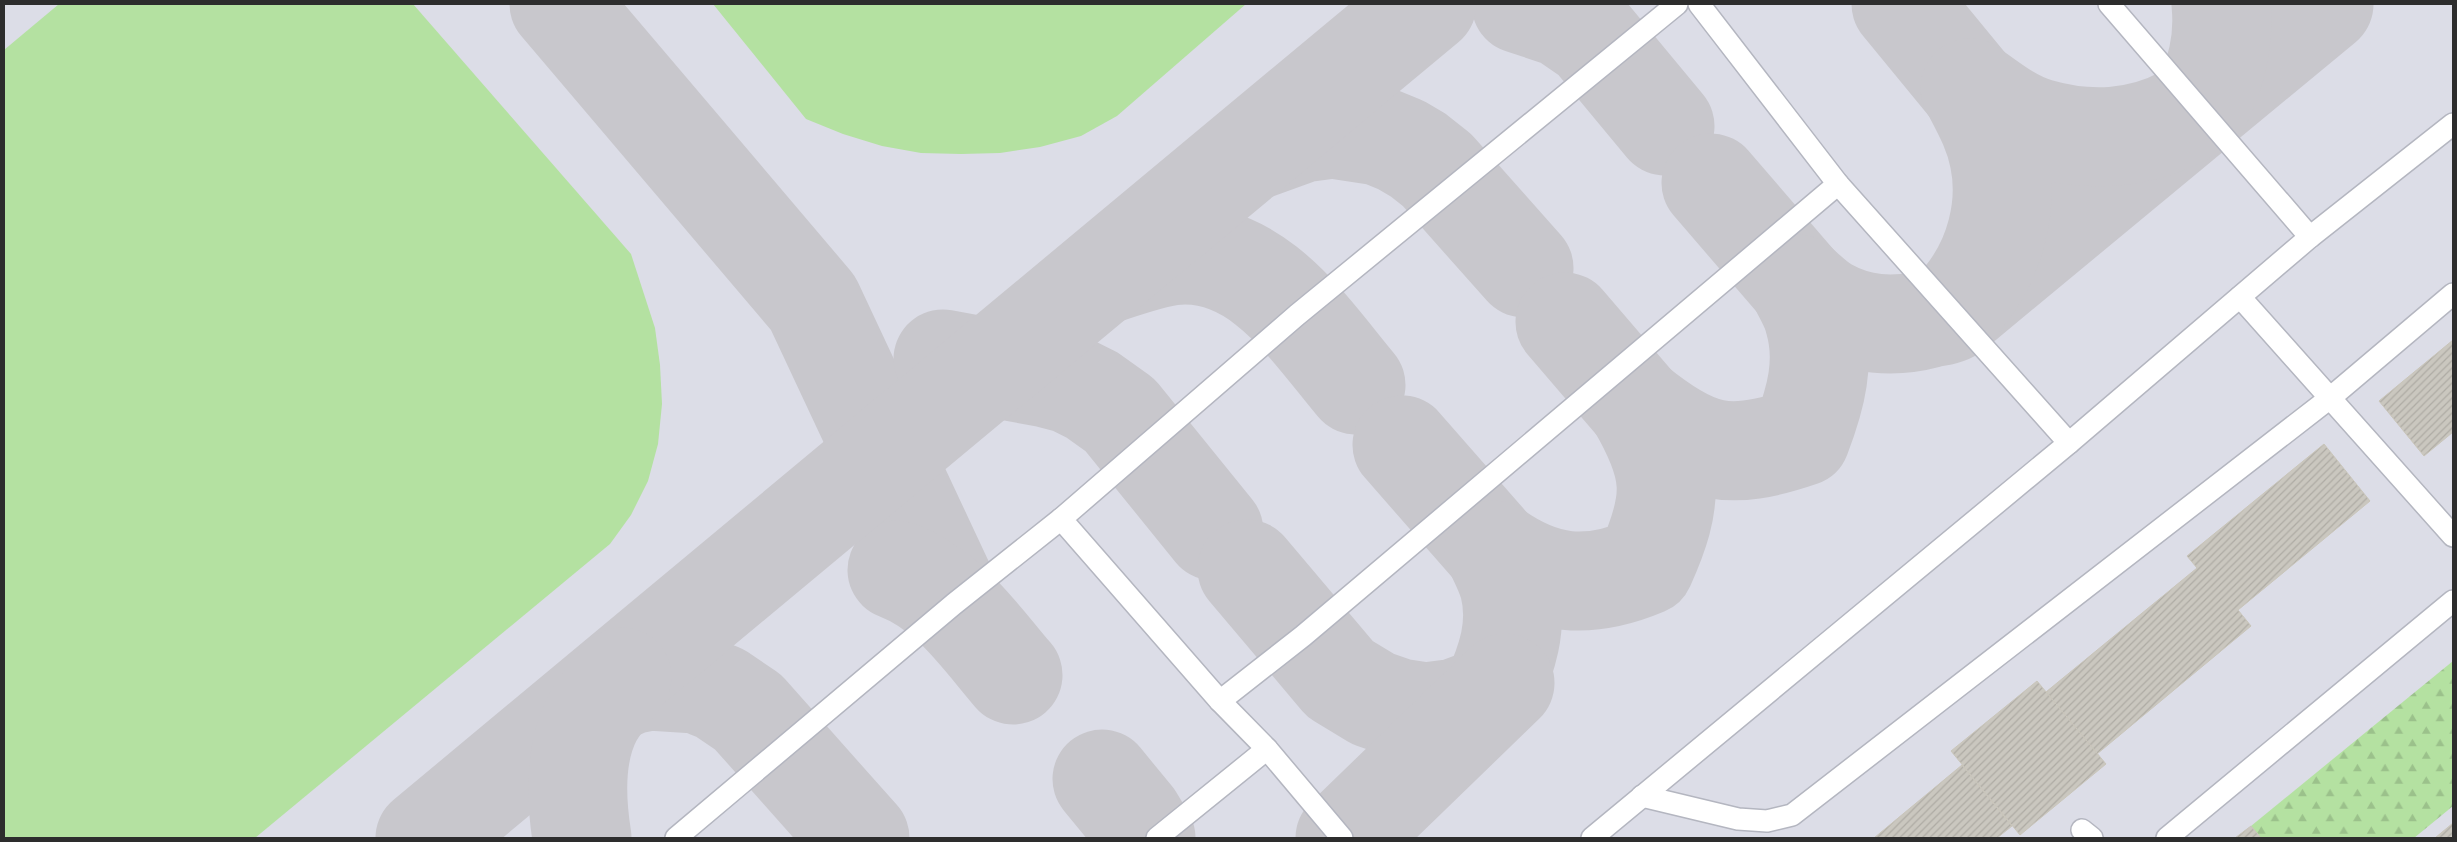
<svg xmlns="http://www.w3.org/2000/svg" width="2457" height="842" font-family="Ubuntu,sans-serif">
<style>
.airport{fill:#dcdde7}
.green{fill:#b4e1a1}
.forest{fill:url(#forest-firs)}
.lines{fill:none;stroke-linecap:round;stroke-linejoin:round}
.taxiway{stroke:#c8c7cc;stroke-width:99}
.building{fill:url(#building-hatch);stroke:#c9c5ba}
.service-casing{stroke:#b4b6c0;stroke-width:24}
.service{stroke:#fff;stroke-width:21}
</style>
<defs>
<pattern id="forest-firs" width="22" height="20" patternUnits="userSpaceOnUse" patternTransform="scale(1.25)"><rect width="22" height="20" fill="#b4e1a1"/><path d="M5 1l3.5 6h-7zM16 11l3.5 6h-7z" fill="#9bc18b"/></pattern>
<pattern id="building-hatch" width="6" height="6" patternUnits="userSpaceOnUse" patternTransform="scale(1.25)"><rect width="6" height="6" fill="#cac7bf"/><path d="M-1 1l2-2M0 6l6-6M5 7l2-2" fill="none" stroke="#aeaba4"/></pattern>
</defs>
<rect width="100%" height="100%" fill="#eee9e1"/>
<!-- airport -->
<rect class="airport" x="4" y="4" width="2449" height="834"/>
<!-- green -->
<g class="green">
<path d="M 59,4 L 413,4 L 631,254 L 655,328 L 660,365 L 662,404 L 658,444 L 648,481 L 631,515 L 610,544 L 255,838 L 4,838 L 4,50 Z"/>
<path d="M 713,4 L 1246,4 L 1117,116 L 1081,136 L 1040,147 L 1000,153 L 961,154 L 921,153 L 882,146 L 843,134 L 806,119 Z"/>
</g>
<!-- forest -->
<path class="forest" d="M 2453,661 L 2453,806 L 2414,838 L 2261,838 L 2251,826 Z"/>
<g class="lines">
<!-- taxiway -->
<g class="taxiway">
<path d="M 559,4 L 813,303 L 954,604"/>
<path d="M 1521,4 L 1563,18 L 1592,38 L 1665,126"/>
<path d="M 1901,4 L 1970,88"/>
<path d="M 1250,152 L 1303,133 L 1333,129 L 1379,136 L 1401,145 L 1418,155 L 1437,170 L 1524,268"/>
<path d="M 1711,183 L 1798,284"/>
<path d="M 1101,276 C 1124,268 1147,260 1171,256 C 1256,245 1309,329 1356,385"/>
<path d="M 1964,302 L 2324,4"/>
<path d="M 1565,322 L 1637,406"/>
<path d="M 943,359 L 1047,378 L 1070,384 L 1092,395 L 1120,415 L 1214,531"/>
<path d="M 1402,445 L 1494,550"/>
<path d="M 1247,569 L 1340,679 L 1373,699 L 1399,708 L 1425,712 L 1456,708 L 1491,695 C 1507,660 1519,625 1509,586 C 1506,574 1499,561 1494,550 C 1545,586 1588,590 1645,566 C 1675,499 1674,470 1637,406 C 1697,454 1728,462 1801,437 C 1816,398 1826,361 1814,320 C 1811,307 1803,295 1798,284 C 1807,292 1817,302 1828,308 C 1858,325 1894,328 1927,319 C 1934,317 1946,316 1952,312 C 1957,308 1961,301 1964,297 C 1995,259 2009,206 1999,158 C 1994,132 1982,111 1970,88 C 1991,103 2013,121 2039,128 C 2087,142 2139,140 2183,116 C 2188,113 2196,110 2200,106 C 2202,103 2204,97 2206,93 C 2219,64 2224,35 2221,4"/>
<path d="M 897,570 C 949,590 978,634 1013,675"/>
<path d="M 586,705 L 630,685 L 650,681 L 697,684 L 720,693 L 748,712 L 860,838"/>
<path d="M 1102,779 L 1134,818 L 1146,838"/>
<path d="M 425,838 L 1427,4"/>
<path d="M 582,838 C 576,800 574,753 593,717 C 601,703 612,690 622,677"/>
<path d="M 1345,838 L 1505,683"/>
</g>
</g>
<!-- building -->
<g class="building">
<path d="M 2453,340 L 2453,432 L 2424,456 L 2379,401 Z"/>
<path d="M 2324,444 L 2370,501 L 2238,610 L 2251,626 L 2097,754 L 2046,692 L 2197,568 L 2187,556 Z"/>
<path d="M 2037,681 L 2106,764 L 2020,835 L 1951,751 Z"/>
<path d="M 1962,765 L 2012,826 L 1997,838 L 1874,838 Z"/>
<path d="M 2453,823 L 2453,838 L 2435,838 Z"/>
<path d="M 2251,826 L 2261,838 L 2235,838 Z"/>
</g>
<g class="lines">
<!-- service casing -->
<g class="service-casing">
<g id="service">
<path d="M 1699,4 L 1838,184"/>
<path d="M 2109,4 L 2310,237"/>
<path d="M 2240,297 L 2453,536"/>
<path d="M 1220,701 L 1303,636 L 1838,184 L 2069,443"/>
<path d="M 1642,796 L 1738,819 L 1767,821 L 1792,815 L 2330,398 L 2453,294"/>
<path d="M 2082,830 L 2092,838"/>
<path d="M 676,838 L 954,604 L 1061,519"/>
<path d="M 1157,838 L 1267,749"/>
<path d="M 1342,838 L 1267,749 L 1220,701 L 1061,519 L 1297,315 L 1677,4"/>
<path d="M 1592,838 L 2069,443 L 2310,237 L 2453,124"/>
<path d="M 2167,838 L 2453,601"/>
</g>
</g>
<!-- service -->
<use href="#service" class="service"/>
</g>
<!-- border -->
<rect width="2457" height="842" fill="none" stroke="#2d2d2d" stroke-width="10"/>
</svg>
